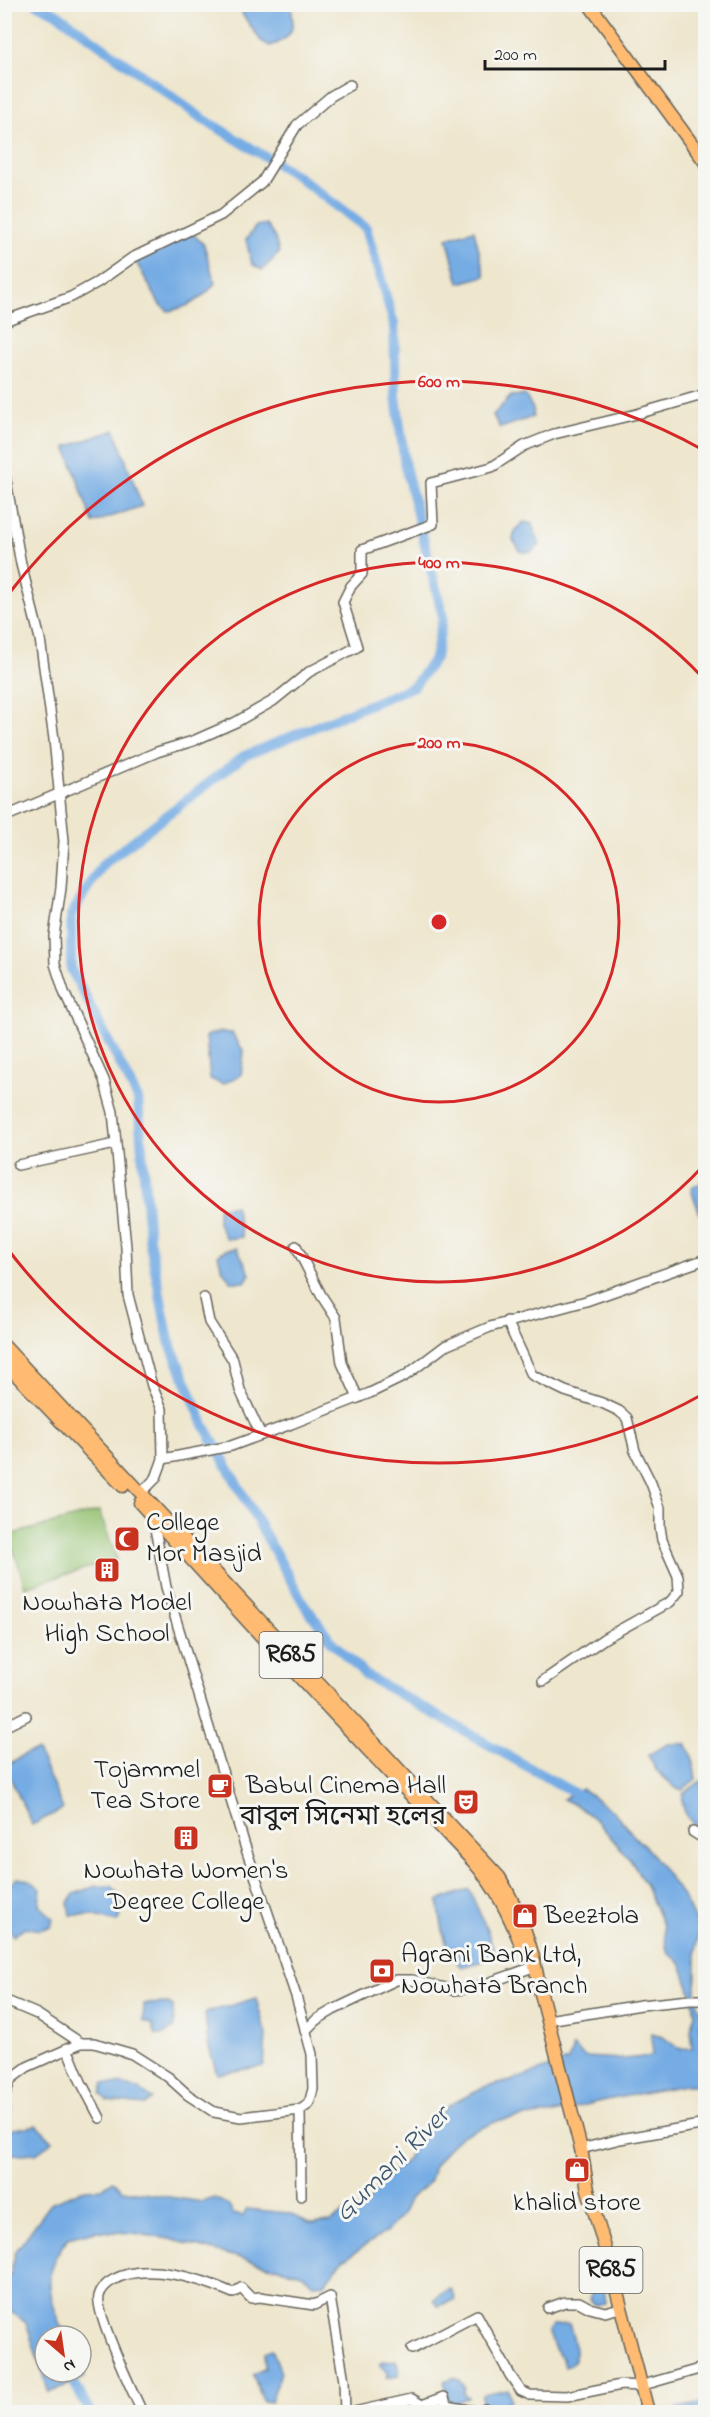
<svg xmlns="http://www.w3.org/2000/svg" width="710" height="2417" font-family="'Indie Flower','Noto Sans Bengali',sans-serif">
<style>
.green{fill:#94c271;stroke:#586f46;stroke-width:1.5}
.water{fill:#75ace4;stroke:#486480;stroke-width:1.5}
.lines{fill:none;stroke-linecap:round;stroke-linejoin:round}
.river{stroke:#75ace4;stroke-width:10}
.minor-casing{stroke:#66635a;stroke-width:12}
.major-casing{stroke:#66635a;stroke-width:15}
.minor{stroke:#fff;stroke-width:9}
.major{stroke:#febb71;stroke-width:12}
.ring{fill:none;stroke:#d62828;stroke-width:3}
.labels{text-anchor:middle;dominant-baseline:central;stroke-width:6;stroke-linejoin:round;paint-order:stroke}
.shield{fill:#f6f6f2;stroke:#5d5d5c;stroke-width:1.5}
.shield-label{font-size:26px;font-weight:bold;fill:#1c1c1c}
.poi-label{font-size:27px;fill:#1c1c1c;stroke:#f6f6f2;text-anchor:start}
.water-label{font-size:28px;font-style:italic;fill:#40566c;stroke:#f6f6f2}
.centre{fill:#d62828;stroke:#f6f6f2;stroke-width:3}
.ring-label{font-size:18px;text-anchor:middle;font-weight:bold;fill:#d62828;stroke:#f6f6f2;stroke-width:6;stroke-linejoin:round;paint-order:stroke}
</style>
<rect width="100%" height="100%" fill="#f6f6f2"/>
<filter id="ink" filterUnits="userSpaceOnUse"><feTurbulence type="fractalNoise" baseFrequency=".0167" numOctaves="2"/><feDisplacementMap in="SourceGraphic" scale="12" xChannelSelector="R" yChannelSelector="G"/><feConvolveMatrix kernelMatrix="1 2 1 2 8 2 1 2 1" color-interpolation-filters="sRGB"/></filter>
<filter id="wash" filterUnits="userSpaceOnUse"><feTurbulence type="fractalNoise" baseFrequency=".008" numOctaves="4" result="noise"/><feDisplacementMap in="SourceGraphic" scale="24" xChannelSelector="R" yChannelSelector="G"/><feGaussianBlur stdDeviation="1.35" result="paint"/><feColorMatrix in="noise" values="0 0 0 0 0 0 0 0 0 0 0 0 0 0 0 0 0 1.4 0 .05"/><feComposite in="paint" operator="in"/></filter>
<g filter="url(#wash)">
<rect width="100%" height="100%" fill="#eee6cd"/>
<!-- green -->
<path class="green" d="M 99,1511 L 117,1559 L 25,1587 L 9,1535 Z"/>
<!-- water -->
<g class="water">
<path d="M 245,5 L 291,5 C 295,28 294,38 270,46 L 261,41 L 242,14 Z"/>
<path d="M 266,224 L 275,238 L 279,253 L 262,270 L 252,264 L 246,240 L 256,226 Z"/>
<path d="M 474,230 L 485,276 L 459,283 L 447,238 Z"/>
<path d="M 193,234 L 204,245 L 215,283 C 203,299 188,308 168,311 L 160,305 L 135,260 L 188,235 Z"/>
<path d="M 525,395 L 533,409 L 533,417 L 500,428 L 493,415 L 511,396 Z"/>
<path d="M 115,430 L 142,506 L 93,523 L 66,447 Z"/>
<path d="M 524,522 L 532,524 L 540,545 L 531,552 L 521,552 L 513,540 L 515,530 Z"/>
<path d="M 218,1032 L 232,1033 L 244,1052 L 241,1075 L 223,1084 L 210,1079 L 206,1036 Z"/>
<path d="M 705,1181 L 705,1219 L 702,1219 L 691,1190 L 694,1186 Z"/>
<path d="M 235,1205 L 242,1237 L 226,1239 L 218,1223 L 218,1208 Z"/>
<path d="M 237,1248 L 250,1274 L 245,1282 L 232,1282 L 222,1269 L 218,1255 L 225,1250 Z"/>
<path d="M 668,1744 L 686,1744 L 692,1756 L 696,1779 L 682,1790 L 677,1789 L 656,1770 L 648,1755 Z"/>
<path d="M 38,1751 L 63,1809 L 32,1825 L 5,1766 C 17,1760 25,1751 38,1751 Z"/>
<path d="M 701,1781 L 705,1781 L 704,1831 C 690,1825 680,1810 683,1794 Z"/>
<path d="M 582,1789 L 614,1812 L 635,1837 L 652,1854 L 684,1898 L 699,1929 L 696,1950 L 696,1993 L 698,2004 L 705,2016 L 700,2024 L 705,2046 L 705,2085 L 685,2085 L 659,2090 L 601,2101 L 551,2114 L 500,2120 L 461,2136 L 447,2149 L 434,2166 L 429,2183 L 410,2198 L 402,2215 L 386,2232 L 343,2260 L 324,2284 L 313,2283 L 302,2274 L 169,2239 L 133,2233 L 96,2231 L 68,2238 C 63,2246 56,2254 53,2263 C 44,2285 56,2316 66,2336 L 45,2336 L 45,2372 L 81,2372 L 81,2368 L 85,2377 L 49,2393 L 26,2323 L 12,2312 L 5,2292 L 4,2276 L 10,2276 L 16,2251 L 52,2202 L 85,2189 L 102,2188 L 112,2180 L 122,2190 L 203,2202 L 214,2198 L 229,2205 L 233,2214 L 243,2216 L 247,2209 L 288,2213 L 312,2224 L 330,2222 L 347,2211 L 365,2207 L 384,2180 L 406,2160 L 430,2123 L 449,2105 L 485,2087 L 511,2081 L 568,2061 L 573,2047 L 585,2057 L 623,2059 L 653,2056 L 651,2034 L 663,2037 L 679,2049 L 692,2048 L 690,2030 L 695,2013 L 691,1993 L 681,1964 L 667,1951 L 663,1925 L 645,1884 L 631,1861 L 597,1821 L 579,1807 L 563,1799 Z"/>
<path d="M 17,1878 L 29,1880 L 41,1889 L 39,1904 L 53,1919 L 51,1926 L 40,1930 L 25,1927 L 13,1936 L 8,1927 L 5,1888 Z"/>
<path d="M 96,1886 L 112,1886 C 120,1896 128,1912 116,1922 L 92,1915 L 70,1915 L 68,1903 L 74,1894 Z"/>
<path d="M 469,1889 L 488,1932 L 495,1958 L 462,1967 C 443,1950 442,1925 438,1901 Z"/>
<path d="M 256,1998 L 266,2035 L 264,2066 L 217,2074 L 208,2044 L 205,2013 Z"/>
<path d="M 168,2003 L 173,2006 L 174,2028 L 161,2035 L 156,2035 L 152,2024 L 143,2021 L 144,2004 Z"/>
<path d="M 104,2083 C 124,2084 137,2085 152,2099 L 145,2105 L 107,2101 L 101,2094 Z"/>
<path d="M 7,2104 L 12,2106 L 8,2130 L 37,2125 L 53,2141 L 36,2153 L 5,2155 L 5,2115 Z"/>
<path d="M 594,2287 L 604,2288 L 606,2303 L 595,2305 L 590,2299 Z"/>
<path d="M 451,2289 L 456,2299 L 438,2306 L 434,2300 L 439,2294 Z"/>
<path d="M 569,2324 C 574,2337 576,2347 575,2361 L 565,2367 L 563,2359 L 556,2352 L 548,2331 L 553,2325 Z"/>
<path d="M 272,2349 L 281,2372 L 271,2402 L 263,2401 L 253,2375 L 265,2368 L 264,2352 Z"/>
<path d="M 396,2360 L 399,2369 L 398,2376 L 386,2378 L 388,2372 L 379,2365 L 382,2362 Z"/>
<path d="M 453,2378 L 460,2380 L 465,2387 L 463,2394 L 468,2397 L 456,2403 L 449,2402 L 444,2381 Z"/>
<path d="M 508,2389 L 511,2400 C 501,2406 493,2409 482,2402 L 482,2394 Z"/>
<path d="M 705,2403 L 705,2412 L 677,2412 L 676,2408 Z"/>
</g>
<g class="lines">
<!-- river -->
<g class="river">
<path d="M 37,4 L 56,13 L 200,117 L 297,176 L 366,228 L 394,324 L 396,396 L 405,466 L 443,617 L 435,658 L 414,686 L 244,756 L 103,864 L 71,915 L 71,969 L 138,1099 L 149,1239 L 169,1341 L 204,1425 L 304,1604 L 332,1642 L 367,1676 L 585,1799"/>
<path d="M 68,2372 L 90,2412"/>
</g>
</g>
</g>
<g filter="url(#ink)">
<g class="lines">
<!-- minor casing -->
<g class="minor-casing">
<g id="minor">
<path d="M 4,321 L 71,297 L 98,282 L 132,258 L 221,215 L 262,182 L 297,125 L 331,96 L 350,85"/>
<path d="M 4,470 L 21,564 L 40,639 L 54,739 L 64,841 L 61,888 L 54,936 L 55,964 L 64,992 L 104,1080 L 113,1112 L 126,1247 L 128,1295 L 152,1386 L 162,1409 L 163,1459 L 156,1478 L 141,1493"/>
<path d="M 4,817 L 157,752 L 193,741 L 236,722 L 273,701 L 309,672 L 357,647 L 343,602 L 351,586 L 362,574 L 362,550 L 433,524 L 431,483 L 492,467 L 524,446 L 554,434 L 637,414 L 706,394"/>
<path d="M 18,1165 L 115,1144"/>
<path d="M 296,1246 L 321,1295 L 336,1318 L 342,1363 L 358,1398"/>
<path d="M 204,1298 L 209,1322 L 233,1360 L 240,1390 L 261,1435"/>
<path d="M 507,1321 L 532,1375 L 565,1391 L 602,1403 L 619,1411 L 627,1418 L 635,1451 L 651,1483 L 660,1508 L 660,1527 L 662,1540 L 678,1576 L 679,1591 L 670,1602 L 605,1638 L 543,1681"/>
<path d="M 163,1459 L 231,1446 L 291,1424 L 370,1393 L 405,1376 L 445,1346 L 490,1327 L 586,1301 L 706,1259"/>
<path d="M 4,1727 L 26,1716"/>
<path d="M 693,1832 L 706,1840"/>
<path d="M 4,2000 L 37,2014 L 81,2043"/>
<path d="M 548,2020 L 641,2005 L 690,2000 L 706,2000"/>
<path d="M 305,2031 L 316,2020 L 333,2010 L 396,1980 L 412,1980 L 454,1990 L 474,1988 L 536,1966"/>
<path d="M 67,2048 L 81,2082 L 100,2118"/>
<path d="M 4,2097 L 11,2079 L 27,2067 L 81,2043 L 94,2043 L 132,2054 L 168,2077 L 188,2095 L 214,2112 L 241,2117 L 300,2110 L 309,2104 L 313,2089 L 312,2054 L 296,1996 L 245,1846 L 166,1587 L 153,1518"/>
<path d="M 300,2110 L 301,2196"/>
<path d="M 581,2149 L 620,2139 L 706,2124"/>
<path d="M 548,2308 L 565,2302 L 579,2302 L 590,2308 L 605,2312 L 620,2308"/>
<path d="M 412,2349 L 477,2315 L 510,2375 L 521,2391 L 530,2395 L 567,2396 L 621,2385 L 640,2386 L 706,2367"/>
<path d="M 447,2406 L 480,2412 L 485,2409"/>
<path d="M 142,2412 C 133,2392 95,2314 99,2296 C 101,2288 106,2284 113,2280 C 146,2261 201,2279 233,2293 L 241,2288 L 251,2298 L 260,2297 L 314,2305 L 330,2297 L 344,2381 L 345,2412"/>
<path d="M 354,2412 L 412,2399 L 422,2405 L 444,2397 L 448,2412"/>
</g>
</g>
<!-- major casing -->
<g class="major-casing">
<g id="major">
<path d="M 589,4 L 706,163"/>
<path d="M 4,1346 L 499,1877 C 519,1910 533,1948 539,1986 L 581,2149 L 588,2190 L 610,2265 L 648,2412"/>
<path d="M 4,1362 L 123,1486"/>
<path d="M 140,1503 L 275,1651 L 473,1861 C 496,1887 509,1914 522,1947"/>
</g>
</g>
<!-- minor -->
<use href="#minor" class="minor"/>
<!-- major -->
<use href="#major" class="major"/>
</g>
</g>
<!-- distance rings -->
<g class="ring">
<circle cx="439" cy="922" r="180"/>
<path d="M704 1165A360 360 0 1 1 704 679"/>
<path d="M705 1393A541 541 0 0 1 7 1248M7 596A541 541 0 0 1 705 451"/>
</g>
<!-- icons -->
<defs>
<g id="mosque-square" transform="scale(1.35)"><rect x="-9" y="-9" width="18" height="18" rx="4" fill="#c8321e" stroke="#f6f6f2"/><path d="M3.5-4.9A6 6 0 1 0 3.5 4.9A5 5 0 1 1 3.5-4.9Z" fill="#fff"/></g>
<g id="building-square" transform="scale(1.35)"><rect x="-9" y="-9" width="18" height="18" rx="4" fill="#c8321e" stroke="#f6f6f2"/><path d="M-4-6H4V6H1V3H-1V6H-4ZM-2.5-4.3h1.7v1.8h-1.7ZM.8-4.3h1.7v1.8H.8ZM-2.5-1h1.7V.8h-1.7ZM.8-1h1.7V.8H.8Z" fill="#fff"/></g>
<g id="cafe-square" transform="scale(1.35)"><rect x="-9" y="-9" width="18" height="18" rx="4" fill="#c8321e" stroke="#f6f6f2"/><path d="M-5.5-4.5H6V0H3Q3 3.5 0 3.5H-2.5Q-5.5 3.5-5.5 0ZM3-3.2v2h1.7v-2ZM-6 4.5H4V6H-6Z" fill="#fff"/></g>
<g id="theatre-square" transform="scale(1.35)"><rect x="-9" y="-9" width="18" height="18" rx="4" fill="#c8321e" stroke="#f6f6f2"/><path d="M-5-5.5Q0-4 5-5.5V0Q5 5 0 6Q-5 5-5 0ZM-3.3-2.5H-1v1.5H-3.3ZM1-2.5H3.3v1.5H1ZM-2.8 1Q0 5.5 2.8 1Z" fill="#fff"/></g>
<g id="shop-square" transform="scale(1.35)"><rect x="-9" y="-9" width="18" height="18" rx="4" fill="#c8321e" stroke="#f6f6f2"/><path d="M-5-2.5h2.3a2.7 3.5 0 0 1 5.4 0H5L5.5 6h-11ZM-1.5-2.5h3a1.5 2.3 0 0 0-3 0Z" fill="#fff"/></g>
<g id="bank-square" transform="scale(1.35)"><rect x="-9" y="-9" width="18" height="18" rx="4" fill="#c8321e" stroke="#f6f6f2"/><path d="M-6-4H6V4H-6ZM0-2.3a2.3 2.3 0 1 0 0 4.6a2.3 2.3 0 1 0 0-4.6Z" fill="#fff"/></g>
</defs>
<g fill-rule="evenodd">
<use href="#mosque-square" x="127" y="1539"/>
<use href="#building-square" x="107" y="1570"/>
<use href="#cafe-square" x="220" y="1786"/>
<use href="#theatre-square" x="466" y="1802"/>
<use href="#building-square" x="186" y="1838"/>
<use href="#shop-square" x="525" y="1916"/>
<use href="#bank-square" x="382" y="1971"/>
<use href="#shop-square" x="577" y="2170"/>
</g>
<g class="labels">
<!-- shield labels -->
<g class="shield">
<rect x="259.5" y="1632" width="63" height="46" rx="4.5"/>
<rect x="579.5" y="2247" width="63" height="46" rx="4.5"/>
</g>
<g class="shield-label">
<text x="291" y="1655">R685</text>
<text x="611" y="2270">R685</text>
</g>
<!-- poi labels -->
<g class="poi-label">
<text x="146" y="1523">College<tspan x="146" dy="31">Mor Masjid</tspan></text>
<text x="107" y="1603" text-anchor="middle">Nowhata Model<tspan x="107" dy="31">High School</tspan></text>
<text x="200" y="1770" text-anchor="end">Tojammel<tspan x="200" dy="31">Tea Store</tspan></text>
<text x="446" y="1786" text-anchor="end">Babul Cinema Hall<tspan x="446" dy="31">বাবুল সিনেমা হলের</tspan></text>
<text x="186" y="1871" text-anchor="middle">Nowhata Women's<tspan x="186" dy="31">Degree College</tspan></text>
<text x="544" y="1916">Beeztola</text>
<text x="401" y="1955">Agrani Bank Ltd,<tspan x="401" dy="31">Nowhata Branch</tspan></text>
<text x="577" y="2203" text-anchor="middle">khalid store</text>
</g>
<!-- water labels -->
<g class="water-label">
<text transform="translate(393 2165) rotate(-45)">Gumani River</text>
</g>
</g>
<circle cx="439" cy="922" r="9" class="centre"/>
<g class="ring-label">
<text x="439" y="387">600 m</text>
<text x="439" y="568">400 m</text>
<text x="439" y="748">200 m</text>
</g>
<!-- margin -->
<rect width="710" height="2417" fill="none" stroke="#f6f6f2" stroke-width="24"/>
<!-- north arrow -->
<g transform="translate(63 2354) rotate(151)"><circle r="28" fill="#f6f6f2" stroke="#9f9f9c" stroke-width="1.5"/>
<path d="M0-4.5L10 22L0 15L-10 22Z" fill="#c8321e"/>
<text y="-9" font-size="16" font-weight="bold" text-anchor="middle" fill="#1c1c1c">N</text>
</g>
<!-- scale -->
<path d="M485 60v9h180v-9" fill="none" stroke="#1c1c1c" stroke-width="3"/>
<text x="494" y="60" font-size="18" fill="#1c1c1c" stroke="#f6f6f2" stroke-width="4.5" paint-order="stroke">200 m</text>
</svg>
